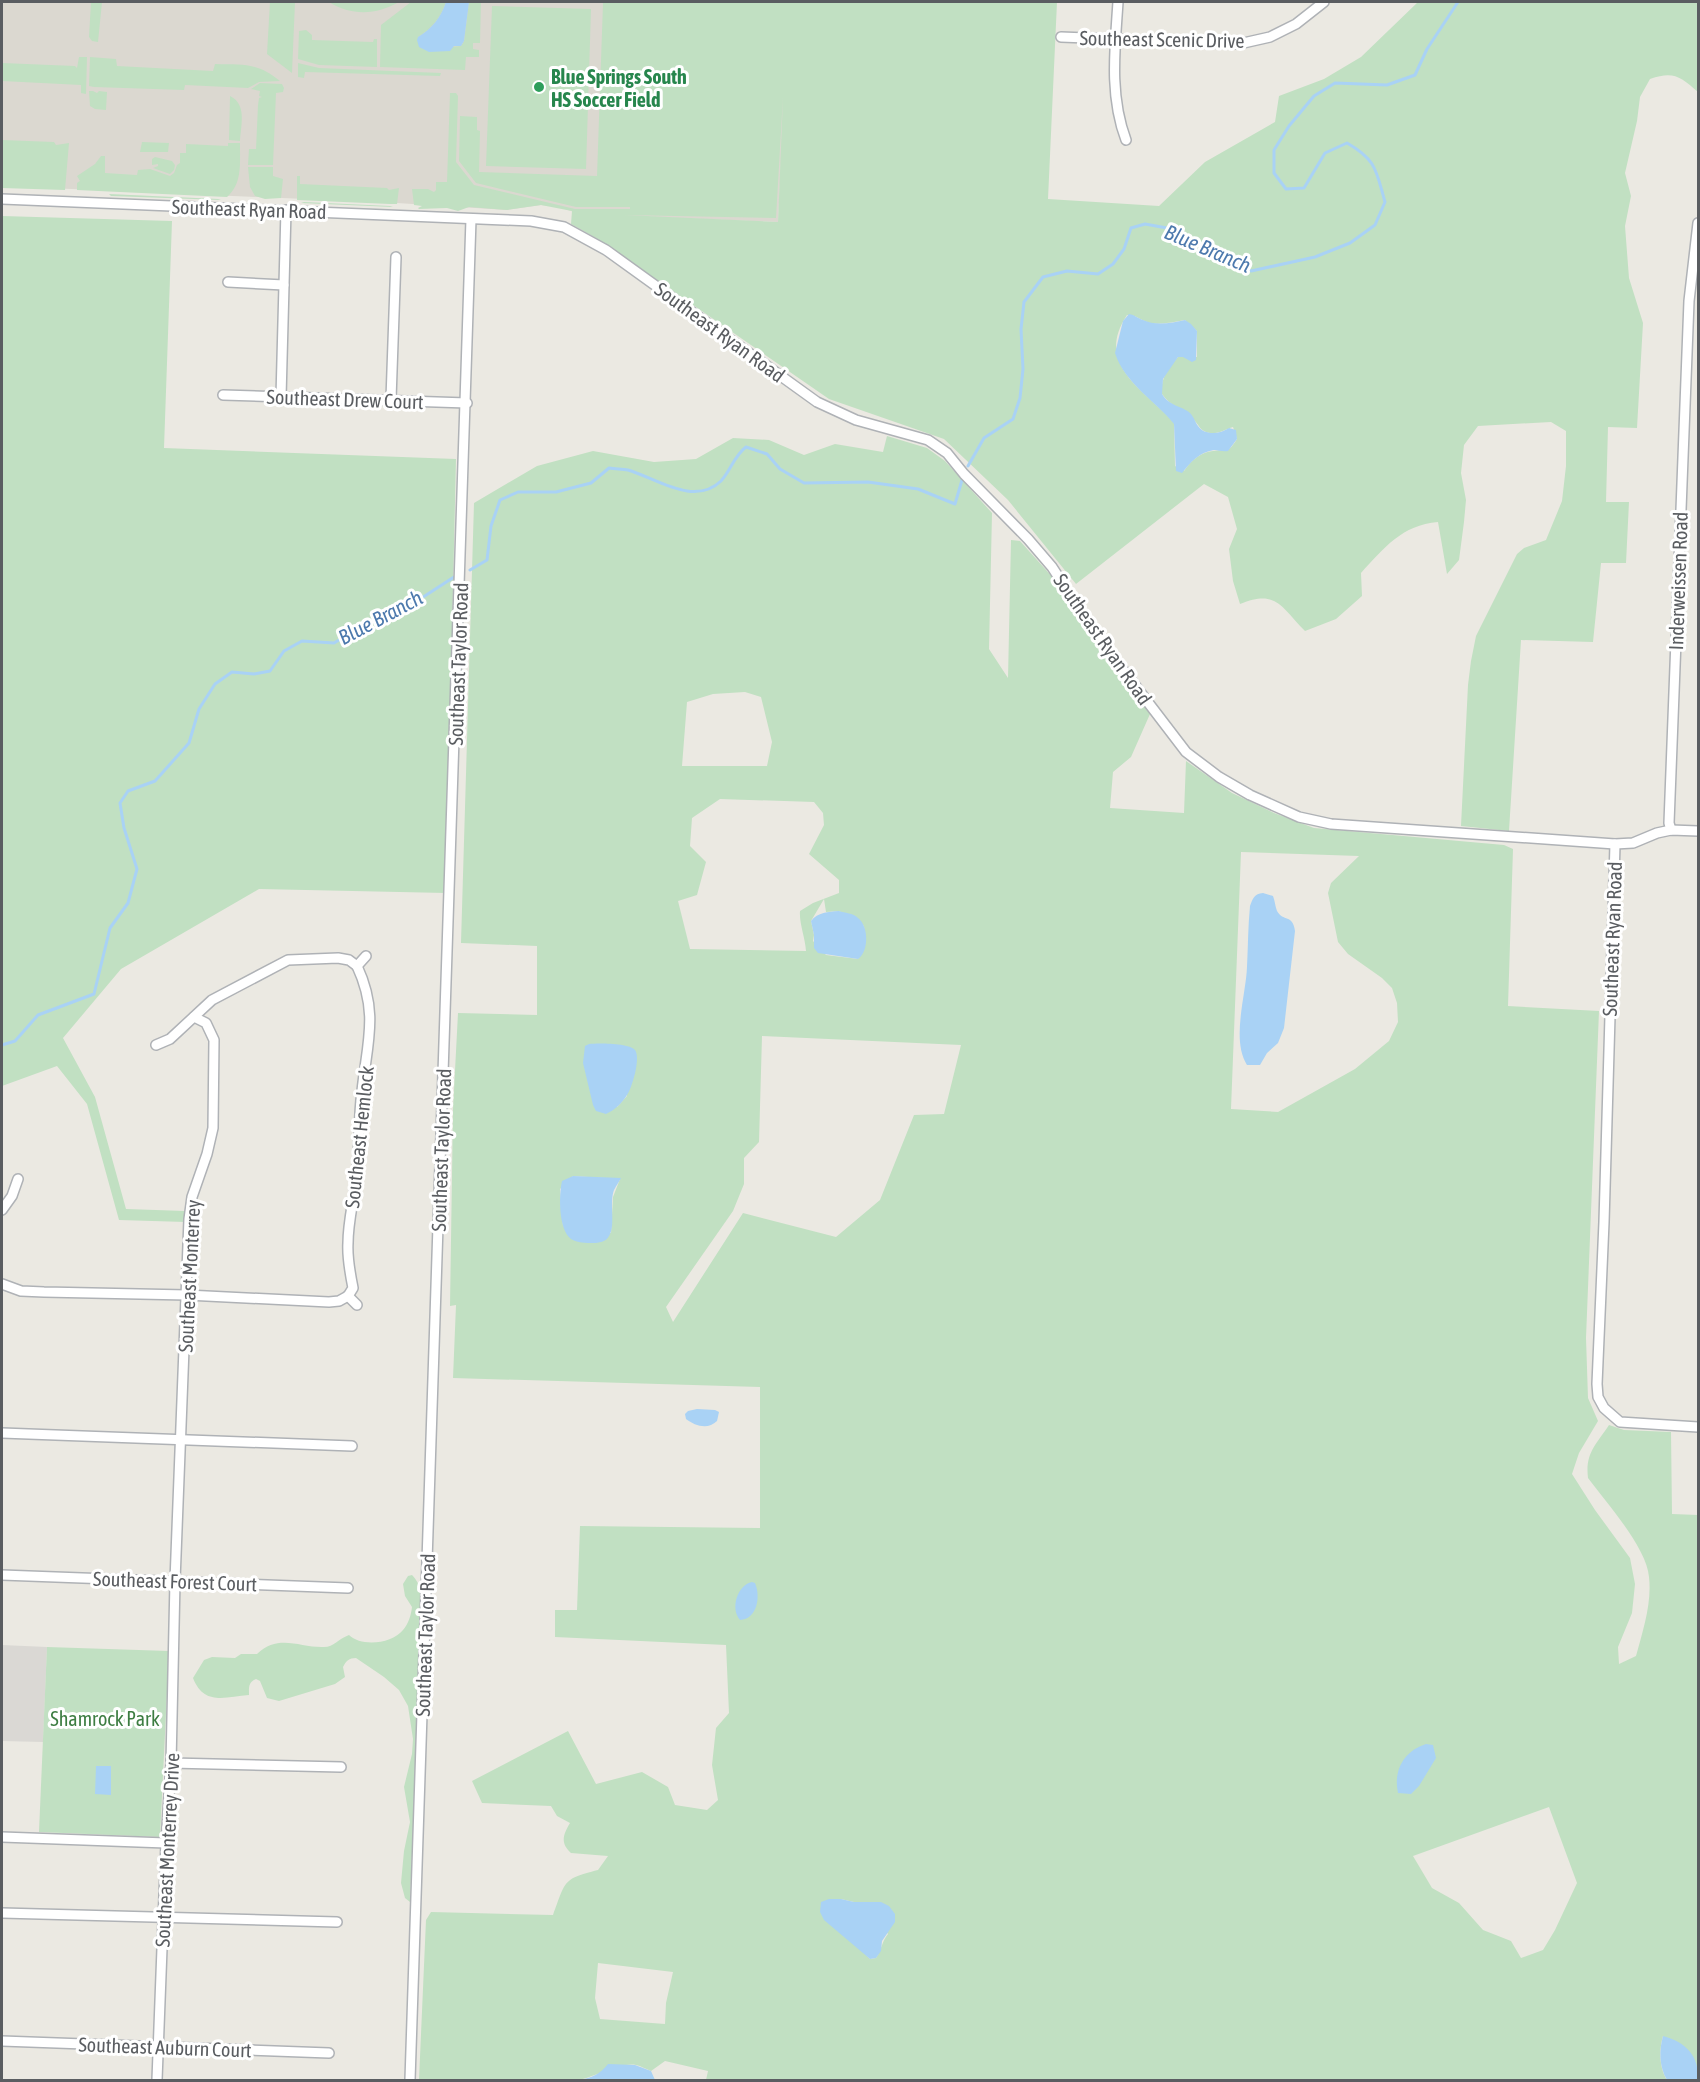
<svg xmlns="http://www.w3.org/2000/svg" width="1700" height="2082" font-family="'Asap Condensed',sans-serif">
<style>
.industrial{fill:#dad8d4}
.education{fill:#dbd8d0}
.green{fill:#c1e0c2;fill-rule:evenodd}
.water{fill:#a9d2f5}
.lines{fill:none;stroke-linecap:round;stroke-linejoin:round}
.stream{stroke:#a9d2f5;stroke-width:3}
.street-casing{stroke:#afb2b6;stroke-width:12}
.street{stroke:#fff;stroke-width:9}
.leisure-dot{fill:#2e9e5b;stroke:#fff;stroke-width:2}
.labels{text-anchor:middle;dominant-baseline:central;stroke-width:6;stroke-linejoin:round;paint-order:stroke}
.street-label{font-size:20px;fill:#5a5d61;stroke:#fff}
.leisure-label{font-size:20px;font-weight:bold;fill:#27864d;stroke:#fff;text-anchor:start}
.park-label{font-size:20px;fill:#3d7d42;stroke:#fff}
.water-label{font-size:21px;font-style:italic;fill:#4c79ad;stroke:#fff}
</style>
<rect width="100%" height="100%" fill="#ebe9e2"/>
<!-- industrial -->
<path class="industrial" d="M 2,1645 L 47,1647 L 43,1742 L 2,1741 Z"/>
<!-- education -->
<path class="education" d="M 2,2 L 789,2 L 778,222 L 580,214 L 559,207 L 541,205 L 507,210 L 397,203 L 2,186 Z"/>
<!-- green -->
<g class="green">
<path d="M 91,2 L 102,2 L 98,42 L 92,41 L 89,37 Z"/>
<path d="M 270,2 L 295,2 L 292,73 L 267,54 Z"/>
<path d="M 329,2 L 399,2 C 377,15 351,16 329,2 Z"/>
<path d="M 411,2 L 446,2 C 441,17 432,29 418,37 L 424,49 L 461,46 L 464,41 L 469,2 L 481,2 L 480,43 L 473,43 L 473,49 L 479,50 L 479,57 L 466,57 L 465,70 L 380,67 L 381,25 Z"/>
<path d="M 565,2 L 1057,2 L 1048,199 L 1159,206 L 1205,162 L 1275,122 L 1279,96 L 1324,79 L 1361,57 L 1418,2 L 1698,2 L 1698,92 C 1680,76 1673,71 1650,79 L 1640,97 L 1637,121 L 1625,173 L 1631,196 L 1625,226 L 1629,278 L 1643,323 L 1637,428 L 1608,427 L 1606,502 L 1629,502 L 1626,563 L 1601,563 L 1593,642 L 1521,640 L 1509,831 L 1461,826 L 1468,685 L 1471,661 L 1476,636 L 1517,554 L 1524,548 L 1546,540 L 1562,501 L 1566,466 L 1566,431 L 1551,422 L 1478,426 L 1464,445 L 1461,473 L 1466,500 L 1464,522 L 1459,560 L 1447,574 L 1438,522 C 1402,525 1384,548 1361,573 L 1362,596 L 1336,619 L 1305,631 C 1281,607 1277,589 1240,604 L 1233,581 L 1229,549 L 1237,529 L 1228,497 L 1204,484 L 1076,584 L 1008,500 L 944,439 L 829,399 L 596,238 L 571,224 L 572,211 L 541,205 L 507,210 L 469,207 L 458,211 L 447,208 L 419,209 L 418,208 L 422,206 L 414,205 L 412,189 L 428,189 L 434,192 L 436,190 L 436,182 L 447,182 L 450,93 L 456,93 L 458,96 L 456,162 L 474,185 L 575,209 L 630,209 L 630,207 L 576,207 L 476,183 L 459,161 L 460,116 L 477,117 L 477,130 L 480,131 L 479,172 L 597,176 L 603,3 ZM 783,97 L 778,222 L 624,215 L 776,218 ZM 1127,315 C 1137,315 1140,320 1150,323 C 1161,325 1173,322 1185,320 L 1197,331 L 1197,357 L 1178,357 C 1168,368 1160,379 1162,394 C 1170,406 1182,409 1192,418 C 1199,424 1200,432 1210,433 C 1219,434 1226,429 1233,427 L 1237,439 C 1226,456 1228,448 1213,451 C 1200,452 1191,461 1184,471 L 1175,466 L 1174,423 C 1147,391 1093,366 1127,315 Z"/>
<path d="M 492,6 L 591,9 L 586,169 L 486,166 Z"/>
<path d="M 306,30 L 312,35 L 312,40 L 373,42 L 374,39 L 377,39 L 377,67 L 319,65 L 298,59 L 299,31 Z"/>
<path d="M 79,57 L 87,57 L 86,94 L 81,93 L 81,85 L 2,81 L 2,63 L 75,66 L 77,68 Z"/>
<path d="M 90,57 L 116,59 L 117,66 L 213,71 L 215,64 C 243,65 257,62 280,81 L 259,82 L 248,88 L 185,85 L 184,90 L 94,87 L 89,86 Z"/>
<path d="M 298,63 L 319,68 L 441,73 L 440,76 L 305,72 L 304,78 L 298,77 Z"/>
<path d="M 260,83 L 282,84 L 284,88 L 283,92 L 276,93 L 273,165 L 248,165 L 249,149 L 256,149 L 258,105 L 259,98 L 262,97 L 259,96 L 260,91 L 251,89 Z"/>
<path d="M 89,91 L 93,91 L 97,93 L 99,91 L 107,92 L 106,110 L 95,109 L 90,106 Z"/>
<path d="M 230,96 C 247,104 241,125 240,141 L 229,140 Z"/>
<path d="M 2,140 L 54,142 L 56,145 L 69,143 L 65,190 L 2,188 Z"/>
<path d="M 142,142 L 169,143 L 168,152 L 140,152 Z"/>
<path d="M 228,143 L 240,143 L 240,147 C 240,165 242,184 227,197 L 77,190 L 77,183 L 80,181 L 77,176 L 95,164 L 101,156 L 105,156 L 105,173 L 137,175 L 138,170 L 150,169 L 170,176 L 174,173 L 177,165 L 180,163 L 180,153 L 186,153 L 186,144 L 228,146 Z"/>
<path d="M 155,157 L 172,161 L 175,165 L 174,170 L 170,174 L 153,168 L 158,166 L 158,164 L 152,165 L 152,159 Z"/>
<path d="M 248,167 L 273,167 L 273,176 L 283,179 L 281,198 L 265,199 L 255,196 L 250,187 Z"/>
<path d="M 297,176 L 300,176 L 300,184 L 387,188 L 389,190 L 399,188 L 397,204 L 390,204 L 297,200 Z"/>
<path d="M 109,194 L 218,199 L 221,200 L 111,196 Z"/>
<path d="M 304,202 L 390,206 L 393,207 L 301,203 Z"/>
<path d="M 2,216 L 172,221 L 164,448 L 456,459 L 446,893 L 259,889 L 121,969 L 63,1038 L 95,1097 L 126,1209 L 185,1211 L 186,1222 L 119,1220 L 87,1104 L 57,1066 L 2,1086 Z"/>
<path d="M 887,436 L 927,448 L 945,461 L 992,513 L 989,649 L 1008,678 L 1011,540 L 1020,541 L 1055,580 L 1150,714 L 1131,757 L 1113,772 L 1110,808 L 1184,813 L 1186,761 L 1232,793 L 1274,813 L 1314,828 L 1504,845 L 1513,849 L 1508,1006 L 1599,1011 L 1586,1338 L 1588,1398 L 1598,1421 L 1579,1453 L 1572,1474 L 1595,1510 L 1630,1558 L 1635,1584 L 1632,1613 L 1618,1647 L 1619,1664 L 1636,1656 C 1643,1630 1652,1603 1649,1577 C 1647,1548 1606,1502 1588,1478 C 1585,1453 1596,1445 1609,1425 L 1624,1430 L 1671,1432 L 1672,1514 L 1698,1515 L 1698,2079 L 1663,2036 C 1659,2049 1659,2068 1667,2080 L 706,2080 L 708,2071 L 665,2061 L 651,2071 C 646,2069 641,2066 636,2065 C 621,2062 595,2077 579,2080 L 419,2080 L 426,1920 L 431,1912 L 553,1915 C 566,1882 561,1879 598,1870 L 608,1856 L 571,1853 C 560,1843 563,1835 570,1823 L 557,1816 L 551,1806 L 482,1803 L 472,1781 L 568,1731 L 596,1784 L 642,1772 L 668,1787 L 675,1805 L 707,1810 L 718,1800 L 712,1765 L 716,1728 L 729,1713 L 726,1645 L 555,1637 L 555,1610 L 577,1610 L 580,1526 L 760,1528 L 760,1387 L 453,1378 L 456,1305 L 450,1306 L 453,1109 L 458,1013 L 537,1015 L 537,946 L 461,943 L 474,503 L 537,466 L 593,451 L 654,462 L 696,459 L 733,438 L 769,440 L 804,455 L 835,444 L 883,452 ZM 745,692 L 761,697 L 772,742 L 767,766 L 682,766 L 687,702 L 713,694 ZM 720,799 L 814,802 L 823,813 L 824,825 L 809,854 L 839,880 L 839,893 L 813,903 L 800,911 C 799,923 805,937 806,951 L 690,949 L 678,901 L 697,895 L 706,862 L 690,846 L 692,818 ZM 1241,852 L 1359,856 L 1331,883 L 1328,893 L 1338,942 L 1348,954 L 1382,978 L 1392,988 L 1397,1003 L 1398,1022 L 1389,1041 L 1355,1069 L 1278,1112 L 1231,1109 ZM 824,899 L 826,912 L 839,911 L 864,926 L 865,942 L 858,959 L 826,955 L 813,941 L 814,935 L 811,921 ZM 762,1036 L 961,1045 L 944,1114 L 914,1115 L 880,1200 L 836,1237 L 743,1213 L 673,1322 L 666,1307 L 733,1211 L 744,1184 L 744,1158 L 759,1142 ZM 589,1044 L 612,1044 L 627,1096 L 617,1107 ZM 573,1176 L 620,1179 L 613,1197 L 611,1233 L 563,1226 L 560,1189 ZM 1549,1807 L 1577,1883 L 1555,1930 L 1543,1950 L 1521,1958 L 1511,1941 L 1483,1930 L 1459,1903 L 1432,1888 L 1413,1856 ZM 841,1899 L 854,1902 L 866,1902 L 888,1934 C 882,1941 882,1949 876,1958 L 870,1959 L 866,1955 ZM 598,1963 L 673,1972 L 666,2003 L 665,2024 L 600,2019 L 595,1998 Z"/>
<path d="M 412,1575 C 417,1580 421,1588 422,1595 C 423,1612 419,1629 419,1645 C 419,1731 413,1816 410,1902 L 405,1898 L 401,1883 L 404,1851 L 410,1822 L 404,1787 L 412,1754 L 413,1739 L 408,1706 L 399,1690 L 384,1677 L 356,1658 C 349,1658 346,1661 343,1667 L 345,1677 L 335,1684 L 279,1701 L 267,1698 L 260,1681 L 256,1679 C 248,1682 249,1688 249,1695 C 225,1697 204,1706 193,1678 L 204,1660 L 212,1657 L 235,1658 L 241,1654 L 257,1654 C 279,1633 300,1648 324,1647 C 334,1647 338,1639 349,1635 C 361,1647 392,1644 403,1630 C 408,1624 411,1616 412,1607 L 405,1596 L 403,1584 L 408,1576 Z"/>
<path d="M 47,1647 L 169,1651 L 160,1837 L 39,1832 Z"/>
</g>
<!-- water -->
<g class="water">
<path d="M 446,2 L 469,2 L 464,41 L 461,46 L 454,46 L 450,51 L 429,52 L 419,47 L 417,40 L 418,37 C 432,29 441,17 446,2 Z"/>
<path d="M 1129,314 C 1135,315 1137,318 1143,320 C 1155,326 1172,323 1185,320 L 1191,324 L 1197,331 L 1196,360 L 1192,362 L 1183,357 L 1178,357 L 1163,379 L 1162,394 C 1170,407 1181,405 1190,413 C 1194,417 1195,422 1198,426 C 1205,436 1220,434 1229,428 L 1236,430 L 1237,439 L 1228,451 C 1223,452 1218,450 1214,450 C 1199,452 1190,463 1182,473 L 1176,471 L 1174,424 C 1155,400 1125,384 1115,353 L 1123,321 Z"/>
<path d="M 1263,893 L 1273,896 C 1275,901 1275,906 1277,911 C 1283,922 1293,914 1295,931 L 1284,1028 L 1278,1043 L 1267,1053 L 1260,1065 L 1247,1065 C 1231,1040 1246,995 1247,967 C 1248,947 1248,926 1250,906 C 1253,898 1254,894 1263,893 Z"/>
<path d="M 839,911 C 845,913 853,913 858,918 C 869,926 869,952 858,959 L 818,953 L 814,948 L 814,935 L 811,921 C 818,912 828,912 839,911 Z"/>
<path d="M 589,1044 C 598,1043 629,1043 635,1050 C 641,1058 632,1088 627,1095 C 622,1103 615,1110 606,1114 L 596,1111 L 593,1105 L 583,1063 L 585,1046 Z"/>
<path d="M 573,1176 L 621,1178 C 619,1182 616,1186 614,1190 C 609,1203 616,1226 609,1236 C 606,1242 599,1243 593,1243 C 586,1243 577,1243 571,1239 C 558,1229 559,1194 562,1181 Z"/>
<path d="M 697,1409 L 715,1410 L 719,1412 L 717,1421 C 708,1430 695,1426 686,1419 L 685,1414 L 688,1411 Z"/>
<path d="M 752,1582 L 755,1583 C 761,1597 757,1619 740,1620 C 730,1609 737,1585 752,1582 Z"/>
<path d="M 1426,1744 L 1433,1745 L 1436,1758 L 1419,1786 L 1411,1794 L 1398,1793 C 1393,1770 1404,1751 1426,1744 Z"/>
<path d="M 96,1766 L 111,1766 L 111,1795 L 95,1794 Z"/>
<path d="M 829,1899 L 841,1899 L 854,1902 L 881,1902 L 889,1906 L 895,1914 L 895,1922 L 882,1941 L 881,1951 L 876,1958 L 870,1959 L 824,1920 L 820,1912 L 821,1902 Z"/>
<path d="M 1663,2036 C 1686,2042 1699,2056 1698,2080 L 1667,2080 C 1659,2067 1659,2050 1663,2036 Z"/>
<path d="M 608,2064 L 635,2065 L 651,2071 L 655,2080 L 579,2080 C 592,2078 600,2074 608,2064 Z"/>
</g>
<g class="lines">
<!-- stream -->
<g class="stream">
<path d="M 968,466 L 984,438 L 1013,419 L 1020,398 L 1023,369 L 1021,329 L 1024,302 L 1043,277 L 1067,271 L 1098,274 L 1113,264 L 1124,249 L 1131,228 L 1145,224 L 1167,228 L 1203,248 L 1251,271 L 1315,257 L 1350,243 L 1375,225 L 1385,202 C 1376,171 1377,160 1347,143 L 1325,153 L 1304,188 L 1286,189 L 1274,173 L 1274,150 L 1289,126 L 1314,96 L 1335,83 L 1387,85 L 1415,75 L 1427,49 L 1458,2"/>
<path d="M 470,570 L 487,560 L 491,526 L 500,500 L 518,492 L 556,492 L 591,483 L 609,468 C 615,469 622,469 628,470 C 656,478 694,507 721,481 C 731,470 734,456 746,447 L 767,454 L 780,469 L 804,483 L 868,482 L 918,489 L 955,504 L 962,480"/>
<path d="M 2,1045 L 15,1041 L 38,1015 L 94,994 L 110,928 L 128,903 L 137,869 L 124,828 L 120,803 L 128,791 L 155,781 L 189,743 L 199,709 L 215,684 L 232,672 L 254,674 L 270,671 L 284,651 L 302,641 L 334,643 L 366,624 L 417,601 L 454,577"/>
</g>
<!-- street casing -->
<g class="street-casing">
<g id="street">
<path d="M 1118,2 C 1115,48 1109,95 1126,140"/>
<path d="M 1061,37 L 1239,44 L 1270,37 L 1296,24 L 1324,2"/>
<path d="M 2,199 L 531,221 L 564,227 L 606,250 L 817,402 L 856,420 L 928,440 L 947,453 L 964,474 L 1028,539 L 1052,567 L 1095,633 L 1186,752 L 1219,777 L 1250,795 L 1299,817 L 1331,824 L 1615,844 L 1633,843 L 1657,833 L 1671,830 L 1698,831"/>
<path d="M 228,282 L 284,285"/>
<path d="M 223,395 L 467,403"/>
<path d="M 281,397 L 286,210"/>
<path d="M 391,399 L 396,257"/>
<path d="M 1671,830 L 1669,823 L 1689,301 L 1698,223"/>
<path d="M 1615,844 L 1604,1222 L 1597,1384 L 1598,1397 L 1604,1408 L 1620,1422 L 1698,1427"/>
<path d="M 357,966 L 366,956"/>
<path d="M 156,1045 L 170,1039 L 212,1000 L 288,960 L 338,958 L 349,960 L 357,966"/>
<path d="M 2,1210 L 12,1196 L 18,1179"/>
<path d="M 2,1284 L 21,1291 L 44,1292 L 187,1295 L 329,1302 L 339,1301 L 348,1296"/>
<path d="M 348,1296 L 353,1288 C 350,1273 347,1258 348,1243 C 348,1221 354,1200 356,1179 C 360,1150 358,1120 362,1091 C 367,1043 379,1013 357,966"/>
<path d="M 348,1296 L 357,1305"/>
<path d="M 2,1433 L 352,1446"/>
<path d="M 2,1575 L 348,1588"/>
<path d="M 171,1763 L 341,1767"/>
<path d="M 2,1837 L 166,1843"/>
<path d="M 2,1913 L 337,1922"/>
<path d="M 2,2041 L 329,2053"/>
<path d="M 157,2080 L 166,1843 L 171,1763 L 175,1581 L 189,1219 L 192,1197 L 207,1154 L 213,1128 L 214,1040 L 206,1023 L 194,1017"/>
<path d="M 410,2080 L 471,219"/>
</g>
</g>
<!-- street -->
<use href="#street" class="street"/>
</g>
<!-- markers -->
<circle class="leisure-dot" cx="539" cy="87" r="6"/>
<g class="labels">
<!-- street labels -->
<g class="street-label">
<text transform="translate(1162 39) rotate(1)">Southeast Scenic Drive</text>
<text transform="translate(249 209) rotate(2)">Southeast Ryan Road</text>
<text transform="translate(720 332) rotate(36)">Southeast Ryan Road</text>
<text transform="translate(345 399) rotate(2)">Southeast Drew Court</text>
<text transform="translate(1678 581) rotate(-88)">Inderweissen Road</text>
<text transform="translate(1103 639) rotate(55)">Southeast Ryan Road</text>
<text transform="translate(458 664) rotate(-88)">Southeast Taylor Road</text>
<text transform="translate(1612 939) rotate(-88)">Southeast Ryan Road</text>
<text transform="translate(359 1137) rotate(-84)">Southeast Hemlock</text>
<text transform="translate(441 1150) rotate(-88)">Southeast Taylor Road</text>
<text transform="translate(189 1276) rotate(-87)">Southeast Monterrey</text>
<text transform="translate(175 1581) rotate(2)">Southeast Forest Court</text>
<text transform="translate(425 1635) rotate(-88)">Southeast Taylor Road</text>
<text transform="translate(167 1850) rotate(-87)">Southeast Monterrey Drive</text>
<text transform="translate(165 2047) rotate(2)">Southeast Auburn Court</text>
</g>
<!-- leisure labels -->
<g class="leisure-label">
<text x="551" y="76">Blue Springs South<tspan x="551" dy="23">HS Soccer Field</tspan></text>
</g>
<!-- park labels -->
<g class="park-label">
<text x="105" y="1718">Shamrock Park</text>
</g>
<!-- water labels -->
<g class="water-label">
<text transform="translate(1208 248) rotate(23)">Blue Branch</text>
<text transform="translate(380 617) rotate(-28)">Blue Branch</text>
</g>
</g>
<!-- border -->
<rect width="1700" height="2082" fill="none" stroke="#5a5d61" stroke-width="6"/>
</svg>
